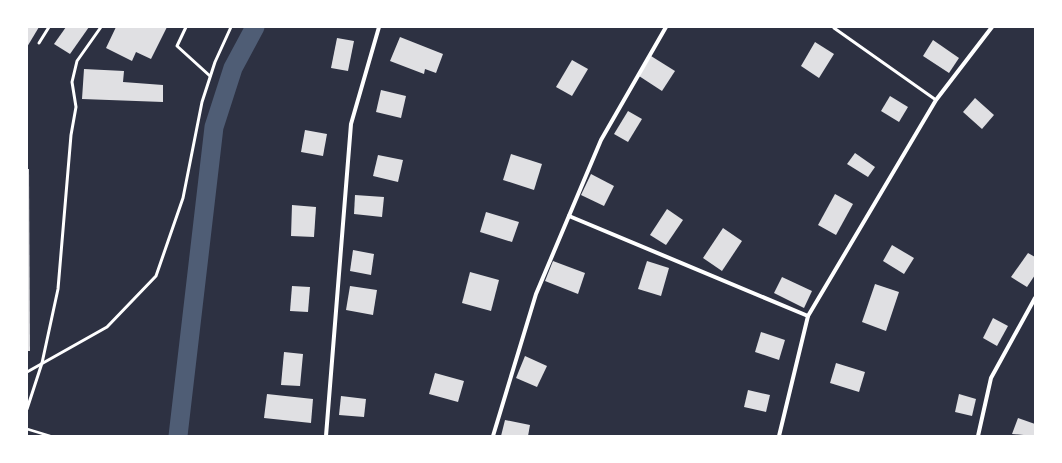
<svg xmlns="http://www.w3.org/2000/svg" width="1062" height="463" font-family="'Fira Sans Condensed',sans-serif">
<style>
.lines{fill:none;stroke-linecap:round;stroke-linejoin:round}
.canal{stroke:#4f5d75;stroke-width:19}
.building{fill:#e0e0e3}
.path{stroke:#fff;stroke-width:2.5}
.service{stroke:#fff;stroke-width:3}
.minor{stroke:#fff;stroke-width:4}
</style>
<rect width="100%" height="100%" fill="#2d3142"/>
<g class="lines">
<!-- canal -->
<path class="canal" d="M 178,436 L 214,127 L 233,68 L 255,27"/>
</g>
<!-- building -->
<g class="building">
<path d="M 27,27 L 39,27 L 27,47 Z"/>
<path d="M 66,27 L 89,27 L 70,54 L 54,44 Z"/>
<path d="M 116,27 L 167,27 L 151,59 L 136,52 L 132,61 L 106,48 Z"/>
<path d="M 400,37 L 443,54 L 436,73 L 425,69 L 424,74 L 390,61 Z"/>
<path d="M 337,38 L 354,41 L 348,71 L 331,68 Z"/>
<path d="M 933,40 L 959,58 L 949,73 L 923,56 Z"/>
<path d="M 815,42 L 834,54 L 819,78 L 801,66 Z"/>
<path d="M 651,56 L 675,71 L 662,91 L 639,76 Z"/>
<path d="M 572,60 L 588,69 L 572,96 L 556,87 Z"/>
<path d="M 84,69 L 124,71 L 123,82 L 163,85 L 163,102 L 82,99 Z"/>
<path d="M 381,90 L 406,96 L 401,118 L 376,112 Z"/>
<path d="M 890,96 L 908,107 L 899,122 L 881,111 Z"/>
<path d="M 975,98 L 994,115 L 982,129 L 963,112 Z"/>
<path d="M 628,111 L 642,119 L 628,142 L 614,134 Z"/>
<path d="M 305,130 L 327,134 L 323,156 L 301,152 Z"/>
<path d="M 855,153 L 875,167 L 868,177 L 847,164 Z"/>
<path d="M 511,154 L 542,164 L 534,190 L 503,180 Z"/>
<path d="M 378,155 L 403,160 L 398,182 L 373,176 Z"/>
<path d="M 27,169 L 29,169 L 30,351 L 27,351 Z"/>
<path d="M 591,174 L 614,186 L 604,206 L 581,195 Z"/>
<path d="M 835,194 L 853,204 L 836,235 L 818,225 Z"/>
<path d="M 355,195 L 384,197 L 382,217 L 354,214 Z"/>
<path d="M 292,205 L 316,207 L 314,237 L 291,236 Z"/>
<path d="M 667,209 L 683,220 L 666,245 L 650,235 Z"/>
<path d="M 486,212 L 519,222 L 512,242 L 480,232 Z"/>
<path d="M 723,228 L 742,241 L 722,271 L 703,258 Z"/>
<path d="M 892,245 L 914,258 L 904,274 L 883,261 Z"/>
<path d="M 353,250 L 374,254 L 371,275 L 350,271 Z"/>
<path d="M 1028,253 L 1035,257 L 1035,275 L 1027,287 L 1011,277 Z"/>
<path d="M 553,261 L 585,273 L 578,294 L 545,281 Z"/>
<path d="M 647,261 L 669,268 L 661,296 L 638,289 Z"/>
<path d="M 470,272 L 499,280 L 491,311 L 462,303 Z"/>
<path d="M 782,277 L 812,291 L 804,308 L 774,293 Z"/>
<path d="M 875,284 L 899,292 L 886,331 L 862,322 Z"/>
<path d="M 292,286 L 310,287 L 308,312 L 290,311 Z"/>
<path d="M 350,286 L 377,290 L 373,315 L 346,310 Z"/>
<path d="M 993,318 L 1008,326 L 997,346 L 983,338 Z"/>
<path d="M 761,332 L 785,340 L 779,360 L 755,352 Z"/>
<path d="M 284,352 L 303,354 L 300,386 L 281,385 Z"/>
<path d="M 525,356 L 547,366 L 537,387 L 516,378 Z"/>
<path d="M 836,363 L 865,372 L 859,392 L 830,383 Z"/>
<path d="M 435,373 L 464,381 L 458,402 L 429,394 Z"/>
<path d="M 748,390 L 770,395 L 766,412 L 744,407 Z"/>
<path d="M 267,394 L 313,399 L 311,423 L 264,418 Z"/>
<path d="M 959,394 L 976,399 L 972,416 L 955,412 Z"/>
<path d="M 341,396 L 366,399 L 364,417 L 339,415 Z"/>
<path d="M 1018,418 L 1035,424 L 1034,436 L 1012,434 Z"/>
<path d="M 505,420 L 530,425 L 528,436 L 501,436 Z"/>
</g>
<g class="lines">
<!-- path -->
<path class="path" d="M 27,429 L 50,436"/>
<!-- service -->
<g class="service">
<path d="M 186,27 L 177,46 L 210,76"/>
<path d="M 834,28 L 936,100"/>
<path d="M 39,43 L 49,27"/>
<path d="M 27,372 L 107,327 L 156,276 L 183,198 L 202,102 L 215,62 L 231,27"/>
<path d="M 27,409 L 42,363 L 58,289 L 71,135 L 76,107 L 72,82 L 77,61 L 101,27"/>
</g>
<!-- minor -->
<g class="minor">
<path d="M 569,216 L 808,316"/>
<path d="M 326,436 L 351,124 L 379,27"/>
<path d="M 493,436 L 536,294 L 601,140 L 666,27"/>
<path d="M 779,436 L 808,316 L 936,100 L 992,27"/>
<path d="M 978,436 L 991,378 L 1035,298"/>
</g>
</g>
<!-- border -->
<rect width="1062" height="463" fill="none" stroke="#ffffff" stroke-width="56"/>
</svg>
